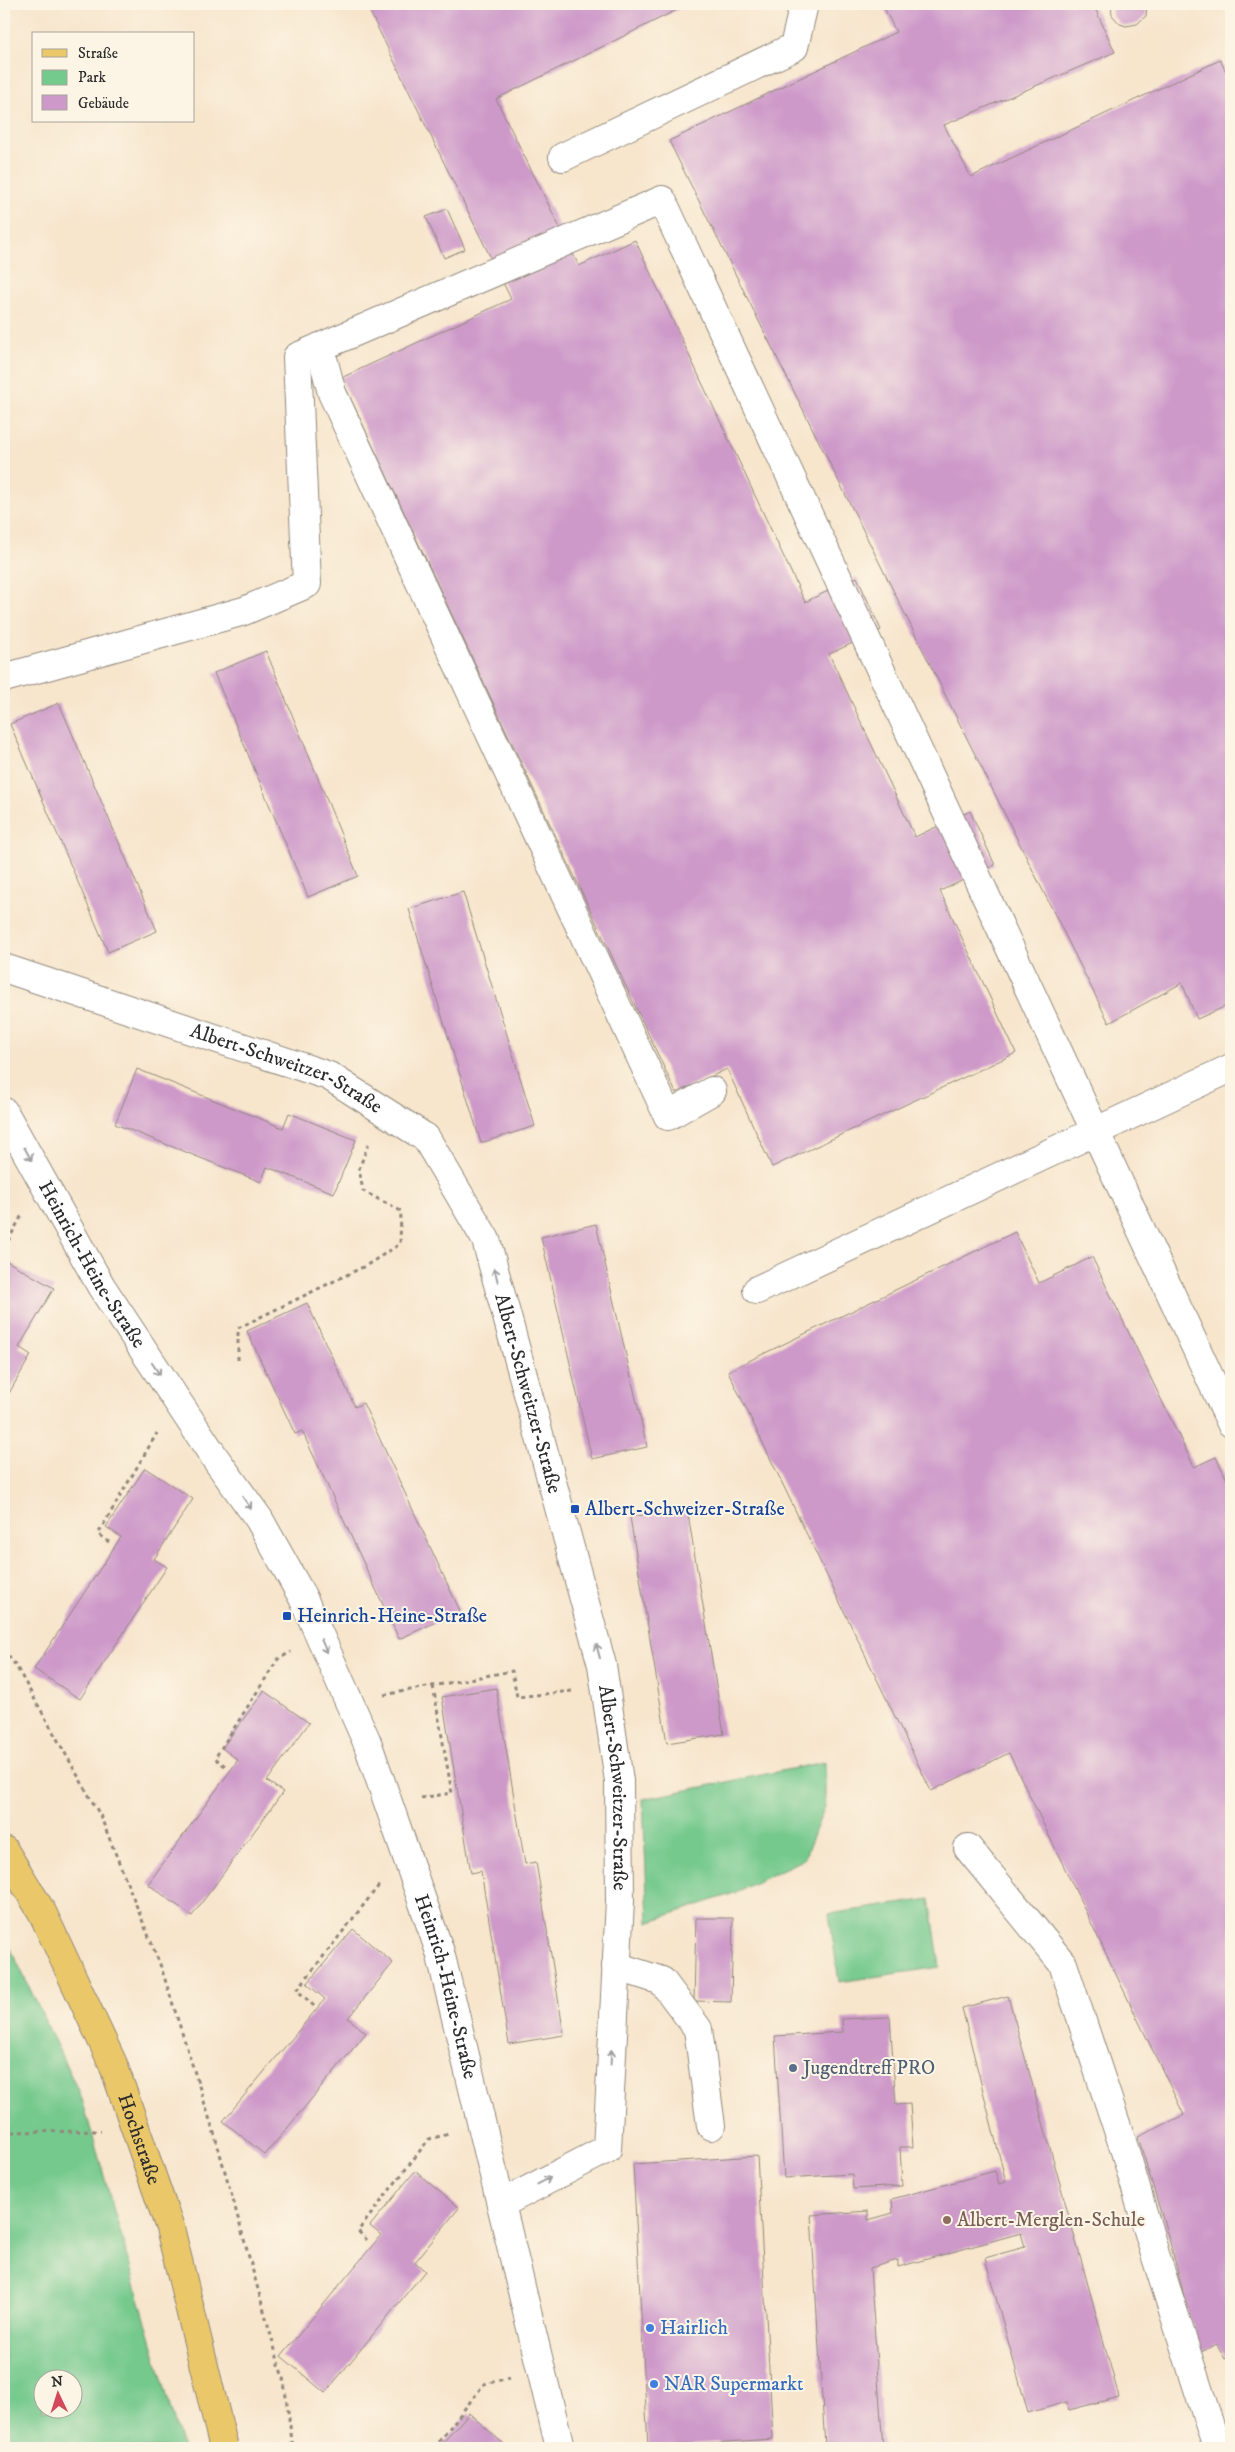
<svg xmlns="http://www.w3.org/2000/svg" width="1235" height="2452" font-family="'IM FELL DW Pica',serif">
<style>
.green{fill:#74c98d;stroke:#507a5c;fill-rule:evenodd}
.building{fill:#cd99c9}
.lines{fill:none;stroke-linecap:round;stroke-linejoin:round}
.minor-casing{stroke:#91887c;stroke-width:30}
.major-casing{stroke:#91887c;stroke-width:30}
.path{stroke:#91887c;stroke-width:3;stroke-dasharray:4 4;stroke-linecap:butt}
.minor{stroke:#fff;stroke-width:28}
.major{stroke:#eac769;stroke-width:28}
.oneway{stroke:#a0a0a0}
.transit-dot{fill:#1a4fb4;stroke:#fcf5e5;stroke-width:2}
.service-dot{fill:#5c6f8a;stroke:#fcf5e5;stroke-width:2}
.education-dot{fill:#8d6e63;stroke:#fcf5e5;stroke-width:2}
.shop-dot{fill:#3f7fe0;stroke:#fcf5e5;stroke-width:2}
.labels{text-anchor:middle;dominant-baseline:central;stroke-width:4;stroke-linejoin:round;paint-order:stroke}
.street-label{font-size:20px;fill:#2b2b2b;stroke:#fcf5e5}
.transit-label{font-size:20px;fill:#164399;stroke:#fcf5e5;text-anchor:start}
.service-label{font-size:20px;fill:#4e5e75;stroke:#fcf5e5;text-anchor:start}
.education-label{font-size:20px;fill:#785e54;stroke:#fcf5e5;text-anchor:start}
.shop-label{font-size:20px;fill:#366cbe;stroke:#fcf5e5;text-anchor:start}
</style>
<rect width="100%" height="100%" fill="#fcf5e5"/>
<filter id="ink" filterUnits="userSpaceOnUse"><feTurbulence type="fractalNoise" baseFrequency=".02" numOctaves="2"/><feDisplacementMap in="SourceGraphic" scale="10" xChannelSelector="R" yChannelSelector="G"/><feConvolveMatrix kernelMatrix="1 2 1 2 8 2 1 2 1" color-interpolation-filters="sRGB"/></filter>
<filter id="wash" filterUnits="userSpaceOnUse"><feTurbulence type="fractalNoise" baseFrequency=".0096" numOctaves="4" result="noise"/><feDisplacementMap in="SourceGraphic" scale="20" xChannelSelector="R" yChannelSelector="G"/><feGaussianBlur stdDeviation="1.12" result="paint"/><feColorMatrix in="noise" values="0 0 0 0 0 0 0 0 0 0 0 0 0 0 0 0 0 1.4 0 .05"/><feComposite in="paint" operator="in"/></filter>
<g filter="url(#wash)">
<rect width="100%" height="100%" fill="#f7e5cc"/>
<!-- green -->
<g class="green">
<path d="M 825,1762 L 825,1806 L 804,1859 L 734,1893 L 648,1922 L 643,1799 Z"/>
<path d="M 930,1899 L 940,1967 L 839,1982 L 829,1914 Z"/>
<path d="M 4,1934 L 82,2099 L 182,2448 L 4,2448 ZM 42,2380 L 72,2380 L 72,2410 L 42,2410 Z"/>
</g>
<g id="blocks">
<!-- building -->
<g class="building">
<path d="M 366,4 L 689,4 L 496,99 L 579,266 L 635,240 L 805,602 L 857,577 L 881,630 L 829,654 L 915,837 L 970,811 L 995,865 L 940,891 L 1016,1053 L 772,1167 L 727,1069 L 676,1093 L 341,378 L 511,299 Z"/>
<path d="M 882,4 L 1093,4 L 1115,52 L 944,125 L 971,177 L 1220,60 L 1231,81 L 1231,1004 L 1197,1019 L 1182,983 L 1109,1023 L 669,141 L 896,32 Z"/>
<path d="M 1111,4 L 1147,4 L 1146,16 L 1137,24 L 1126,26 L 1120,24 L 1112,15 Z"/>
<path d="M 447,209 L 465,249 L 444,258 L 426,217 Z"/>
<path d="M 266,651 L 358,876 L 308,897 L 214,673 Z"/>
<path d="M 59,703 L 157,931 L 108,952 L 10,724 Z"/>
<path d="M 463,892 L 535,1126 L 481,1143 L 409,909 Z"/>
<path d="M 137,1069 L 283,1128 L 289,1113 L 356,1140 L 334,1193 L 267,1167 L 261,1182 L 115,1124 Z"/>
<path d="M 596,1224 L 647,1447 L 592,1459 L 541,1237 Z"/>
<path d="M 1015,1232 L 1039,1283 L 1092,1257 L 1194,1467 L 1216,1457 L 1231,1488 L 1231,2356 L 1225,2359 L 1217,2344 L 1199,2353 L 1171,2246 L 1138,2137 L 1184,2115 L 1009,1753 L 931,1791 L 728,1371 Z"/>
<path d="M 5,1260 L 54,1288 L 19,1347 L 31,1355 L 4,1402 Z"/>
<path d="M 307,1303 L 355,1407 L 363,1403 L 460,1611 L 399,1639 L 302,1431 L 295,1434 L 247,1331 Z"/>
<path d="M 145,1468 L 193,1499 L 154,1559 L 167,1567 L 80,1699 L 34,1669 L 121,1537 L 106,1527 Z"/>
<path d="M 687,1508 L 724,1734 L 667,1743 L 630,1517 Z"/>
<path d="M 496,1688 L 525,1864 L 536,1862 L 564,2035 L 509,2044 L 481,1871 L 471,1873 L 442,1697 Z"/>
<path d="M 264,1691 L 309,1723 L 267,1781 L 283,1792 L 192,1916 L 148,1884 L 238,1760 L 222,1748 Z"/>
<path d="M 696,1918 L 733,1918 L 731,2002 L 694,2001 Z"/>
<path d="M 353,1929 L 393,1963 L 348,2018 L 366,2033 L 265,2155 L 223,2121 L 325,1999 L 307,1984 Z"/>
<path d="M 1008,1996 L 1119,2397 L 1069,2410 L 1066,2402 L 1028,2413 L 985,2258 L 1025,2247 L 1021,2233 L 898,2267 L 898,2260 L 870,2268 L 883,2448 L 825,2448 L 811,2215 L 868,2211 L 868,2220 L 893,2213 L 892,2199 L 995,2171 L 999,2184 L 1006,2182 L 962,2008 Z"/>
<path d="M 890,2017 L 896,2105 L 910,2104 L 913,2147 L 900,2147 L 902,2186 L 853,2189 L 852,2174 L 784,2178 L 775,2036 L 843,2032 L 842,2019 Z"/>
<path d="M 757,2156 L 773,2439 L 648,2447 L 633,2164 Z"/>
<path d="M 415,2171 L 459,2208 L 415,2262 L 425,2271 L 325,2393 L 281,2356 L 381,2235 L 370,2226 Z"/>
<path d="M 469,2413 L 508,2448 L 438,2448 Z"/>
</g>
</g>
</g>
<g filter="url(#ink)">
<use href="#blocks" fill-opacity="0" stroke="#91887c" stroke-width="1"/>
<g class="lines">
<!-- minor casing -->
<g class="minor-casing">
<g id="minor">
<path d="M 563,157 L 794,47 L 804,4"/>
<path d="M 320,347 L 332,393 L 668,1116 L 712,1091"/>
<path d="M 4,678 L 244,611 L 307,584 L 297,357 L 662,200 L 1231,1423"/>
<path id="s1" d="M 4,968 L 329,1076 L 426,1138 L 486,1240 L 602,1665 L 619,1781 L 620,1901 L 607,2149 L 501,2204"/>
<path id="s2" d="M 4,1112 L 101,1286 L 215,1458 L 259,1519 L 303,1598 L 367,1742 L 440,1952 L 560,2448"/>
<path d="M 757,1290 L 1231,1068"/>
<path d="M 968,1848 L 1063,1964 L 1125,2151 L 1155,2254 L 1217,2448"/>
<path d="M 616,1966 L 662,1981 L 698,2029 L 711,2126"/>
</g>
</g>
<!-- major casing -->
<g class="major-casing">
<g id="major">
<path id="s3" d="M 4,1850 L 42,1912 L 113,2064 L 170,2228 L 224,2448"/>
</g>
</g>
<!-- path -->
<g class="path">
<path d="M 4,1248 L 22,1215"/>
<path d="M 238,1360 L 238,1328 L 367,1265 L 400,1244 L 401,1211 L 363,1191 L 359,1169 L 369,1142"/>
<path d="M 109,1542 L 98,1534 L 157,1433"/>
<path d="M 4,1649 L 16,1666 L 100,1815 L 161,1967 L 215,2136 L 284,2382 L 293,2448"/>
<path d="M 384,1695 L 512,1671 L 517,1697 L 572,1691"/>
<path d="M 225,1766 L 215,1758 L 278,1659 L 291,1652"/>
<path d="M 421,1798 L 452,1793 L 433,1686"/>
<path d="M 314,2006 L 297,1990 L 380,1884"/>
<path d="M 4,2132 L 101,2131"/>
<path d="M 367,2240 L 358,2231 L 429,2139 L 449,2134"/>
<path d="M 434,2448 L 484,2384 L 509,2378"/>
</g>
<!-- minor -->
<use href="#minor" class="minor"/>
<!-- major -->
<use href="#major" class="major"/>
</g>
<!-- one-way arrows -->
<defs><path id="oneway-shaft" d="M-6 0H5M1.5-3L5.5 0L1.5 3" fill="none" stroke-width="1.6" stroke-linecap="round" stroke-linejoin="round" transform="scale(1.25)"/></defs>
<g class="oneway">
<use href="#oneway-shaft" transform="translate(28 1154) rotate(61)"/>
<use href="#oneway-shaft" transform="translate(496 1275) rotate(-105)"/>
<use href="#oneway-shaft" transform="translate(156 1369) rotate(56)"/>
<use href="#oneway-shaft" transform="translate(247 1503) rotate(54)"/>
<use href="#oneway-shaft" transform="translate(324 1646) rotate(66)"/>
<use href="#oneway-shaft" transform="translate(598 1651) rotate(-105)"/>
<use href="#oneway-shaft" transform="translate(611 2057) rotate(-87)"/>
<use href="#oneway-shaft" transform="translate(544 2181) rotate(-27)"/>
</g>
</g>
<!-- markers -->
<g class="transit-dot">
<rect x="570" y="1504" width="10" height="10" rx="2.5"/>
<rect x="282" y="1611" width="10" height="10" rx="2.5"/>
</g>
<circle class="service-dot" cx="793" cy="2068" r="5"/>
<circle class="education-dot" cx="947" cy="2220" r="5"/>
<g class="shop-dot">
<circle cx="650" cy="2328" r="5"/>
<circle cx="654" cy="2384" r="5"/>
</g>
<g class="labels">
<!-- street labels -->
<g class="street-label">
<text stroke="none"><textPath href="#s1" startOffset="300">Albert-Schweitzer-Straße</textPath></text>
<text stroke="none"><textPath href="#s2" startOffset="176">Heinrich-Heine-Straße</textPath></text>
<text stroke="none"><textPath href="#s1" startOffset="735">Albert-Schweitzer-Straße</textPath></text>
<text stroke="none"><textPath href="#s1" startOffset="1140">Albert-Schweitzer-Straße</textPath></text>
<text stroke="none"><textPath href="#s2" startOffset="986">Heinrich-Heine-Straße</textPath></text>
<text stroke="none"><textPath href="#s3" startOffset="320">Hochstraße</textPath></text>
</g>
<!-- transit labels -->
<g class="transit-label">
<text x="585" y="1509">Albert-Schweizer-Straße</text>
<text x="297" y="1616">Heinrich-Heine-Straße</text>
</g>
<!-- service labels -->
<g class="service-label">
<text x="803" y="2068">Jugendtreff PRO</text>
</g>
<!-- education labels -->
<g class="education-label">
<text x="957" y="2220">Albert-Merglen-Schule</text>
</g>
<!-- shop labels -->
<g class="shop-label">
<text x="660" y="2328">Hairlich</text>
<text x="664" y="2384">NAR Supermarkt</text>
</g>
</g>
<!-- margin -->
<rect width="1235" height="2452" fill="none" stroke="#fcf5e5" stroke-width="20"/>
<!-- legend -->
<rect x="32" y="32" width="162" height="90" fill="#fcf5e5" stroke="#a8a49b"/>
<rect x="42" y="49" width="25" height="8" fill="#eac769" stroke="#a8a49b"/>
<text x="78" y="58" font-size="15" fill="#2b2b2b">Straße</text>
<rect x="42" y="70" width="25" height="15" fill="#74c98d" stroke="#a8a49b"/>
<text x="78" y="82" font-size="15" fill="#2b2b2b">Park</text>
<rect x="42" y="95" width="25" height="15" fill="#cd99c9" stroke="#a8a49b"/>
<text x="78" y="108" font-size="15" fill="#2b2b2b">Gebäude</text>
<!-- north arrow -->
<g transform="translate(58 2394) rotate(356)"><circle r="24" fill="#fcf5e5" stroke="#a8a49b"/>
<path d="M0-4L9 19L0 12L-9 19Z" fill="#d1495b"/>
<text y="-8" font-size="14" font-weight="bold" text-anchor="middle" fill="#2b2b2b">N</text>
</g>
</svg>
